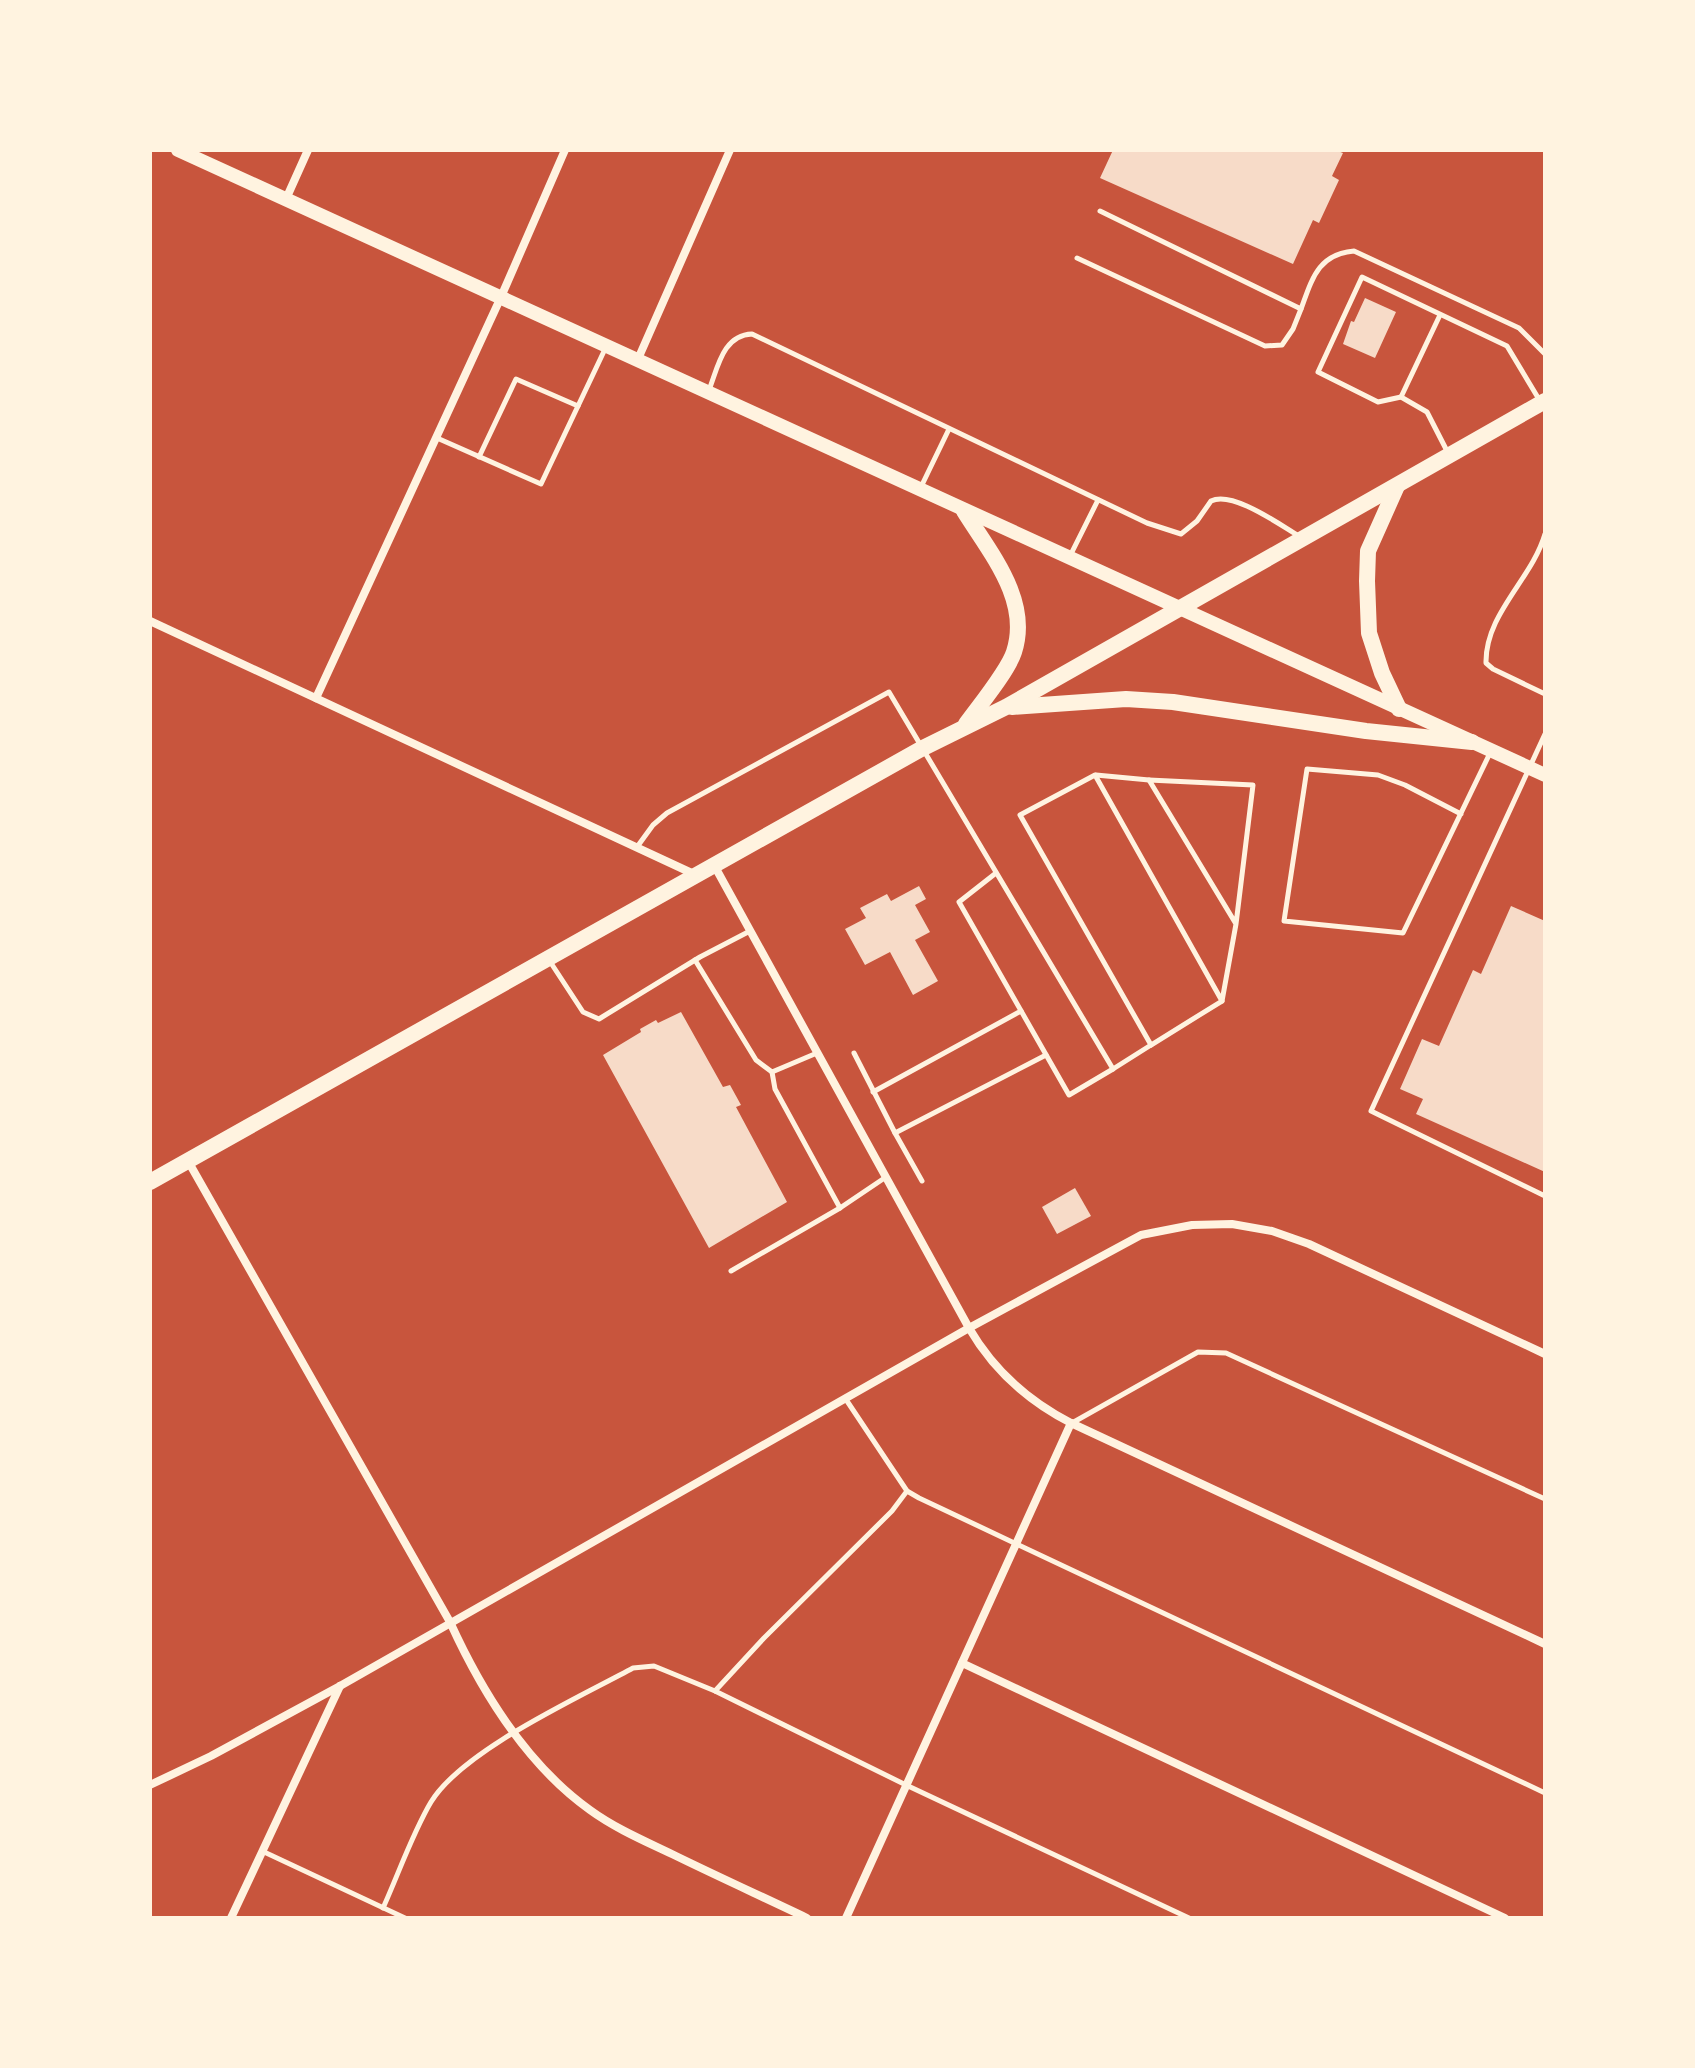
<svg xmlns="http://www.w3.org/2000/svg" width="1695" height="2068" font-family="Overpass,sans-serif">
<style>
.building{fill:#f7dbc8}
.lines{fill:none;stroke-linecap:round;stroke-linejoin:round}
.service{stroke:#fff3e0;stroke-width:5}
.minor{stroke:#fff3e0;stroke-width:8}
.secondary{stroke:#fff3e0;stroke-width:14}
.primary{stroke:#fff3e0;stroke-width:16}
</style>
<rect width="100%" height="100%" fill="#c8553d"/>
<!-- building -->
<g class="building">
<path d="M 1113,150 L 1335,150 L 1343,153 L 1332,176 L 1339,180 L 1319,223 L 1313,220 L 1293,264 L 1100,178 Z"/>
<path d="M 1365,298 L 1396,312 L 1375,358 L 1343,344 L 1351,321 L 1354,322 Z"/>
<path d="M 919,886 L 926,899 L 915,905 L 930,932 L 915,940 L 938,981 L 913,995 L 890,952 L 865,965 L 845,929 L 866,918 L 860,908 L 887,894 L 891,901 Z"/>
<path d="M 1511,906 L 1545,921 L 1545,1172 L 1416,1114 L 1423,1099 L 1400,1089 L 1422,1039 L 1439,1046 L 1473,970 L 1481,974 Z"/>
<path d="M 681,1012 L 723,1087 L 730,1085 L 741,1105 L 736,1107 L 787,1202 L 709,1248 L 603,1055 L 641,1032 L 640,1029 L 656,1020 L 658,1023 Z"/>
<path d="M 1075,1188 L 1091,1216 L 1057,1234 L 1042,1207 Z"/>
</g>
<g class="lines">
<!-- service -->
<g class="service">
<path d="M 1100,211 L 1301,309 C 1312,279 1318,254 1354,251 L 1519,328 L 1545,354"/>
<path d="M 1077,258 L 1265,346 L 1282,345 L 1293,329 L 1301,309"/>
<path d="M 709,390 C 718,367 723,335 752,334 L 1147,523 L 1181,534 L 1197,521 L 1211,501 C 1232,490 1280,525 1299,536"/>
<path d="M 1401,397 L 1440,315"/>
<path d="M 437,438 L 541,484 L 606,347"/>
<path d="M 1447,451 L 1427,412 L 1401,397 L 1378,402 L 1318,372 L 1362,277 L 1507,346 L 1540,401"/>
<path d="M 479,457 L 516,379 L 578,406"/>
<path d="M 920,489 L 949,429"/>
<path d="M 1545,534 C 1532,579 1485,614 1486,663 L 1493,669 L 1545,694"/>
<path d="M 1071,554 L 1098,500"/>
<path d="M 1545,734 L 1371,1111 L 1545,1196"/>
<path d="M 1096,775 L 1149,780"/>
<path d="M 1461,814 L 1405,785 L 1378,775 L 1307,769 L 1284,921 L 1403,933 L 1491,751"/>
<path d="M 637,847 L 653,825 L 667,813 L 889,692 L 1113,1069 L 1151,1045 L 1020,815 L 1095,775 L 1222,1001 L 1236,924 L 1149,780 L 1253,785 L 1236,924"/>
<path d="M 996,873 L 959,902 L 1069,1095 L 1113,1069"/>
<path d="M 549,960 L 583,1012 L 599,1019 L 700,957 L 750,931"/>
<path d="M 695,960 L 756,1060 L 772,1072 L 817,1053"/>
<path d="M 1151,1045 L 1222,1001"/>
<path d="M 854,1053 L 895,1133 L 1046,1055"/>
<path d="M 772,1072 L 775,1089 L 840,1208"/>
<path d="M 873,1092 L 1021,1011"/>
<path d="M 895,1133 L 922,1181"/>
<path d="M 731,1271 L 840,1208 L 886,1177"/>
<path d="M 845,1398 L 907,1491 L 919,1498 L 1545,1793"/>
<path d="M 1072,1423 L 1198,1352 L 1226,1353 L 1545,1499"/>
<path d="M 715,1691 L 764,1638 L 892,1511 L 907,1491"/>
<path d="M 262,1851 L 405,1918"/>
<path d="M 383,1908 C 398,1875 413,1832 431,1802 C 463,1750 578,1698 633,1668 L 654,1666 L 715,1691 L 906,1785 L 1189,1918"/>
</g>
<!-- minor -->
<g class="minor">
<path d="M 286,199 L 308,150"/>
<path d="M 638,359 L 730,150"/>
<path d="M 150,621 L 696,875"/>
<path d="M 316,698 L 501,297 L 565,150"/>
<path d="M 714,865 L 969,1328 C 994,1371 1028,1401 1071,1423 L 1545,1644"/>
<path d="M 188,1161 L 450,1622 C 481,1690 527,1765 590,1810 C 616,1829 647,1842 676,1856 C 719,1877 763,1897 807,1918"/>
<path d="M 962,1663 L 1505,1918"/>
<path d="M 150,1785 L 211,1756 L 340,1686 L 969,1328 L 1141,1235 L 1192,1225 L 1232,1224 L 1272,1231 L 1309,1244 L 1545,1354"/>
<path d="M 231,1918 L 340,1686"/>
<path d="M 846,1918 L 1071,1423"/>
</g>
<!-- secondary -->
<path class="secondary" d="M 178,150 L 1545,775"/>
<!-- primary -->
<g class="primary">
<path d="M 1397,486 L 1368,551 L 1367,581 L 1369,633 L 1382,673 L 1399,709"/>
<path d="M 964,511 C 990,553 1031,600 1014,652 C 1008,671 979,706 966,724"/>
<path d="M 1012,707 L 1126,699 L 1173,702 L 1366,731 L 1472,742"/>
<path d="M 150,1182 L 921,749 L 1006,707 L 1545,401"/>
</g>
</g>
<!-- border -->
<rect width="1695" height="2068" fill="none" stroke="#fff3e0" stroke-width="304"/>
</svg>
